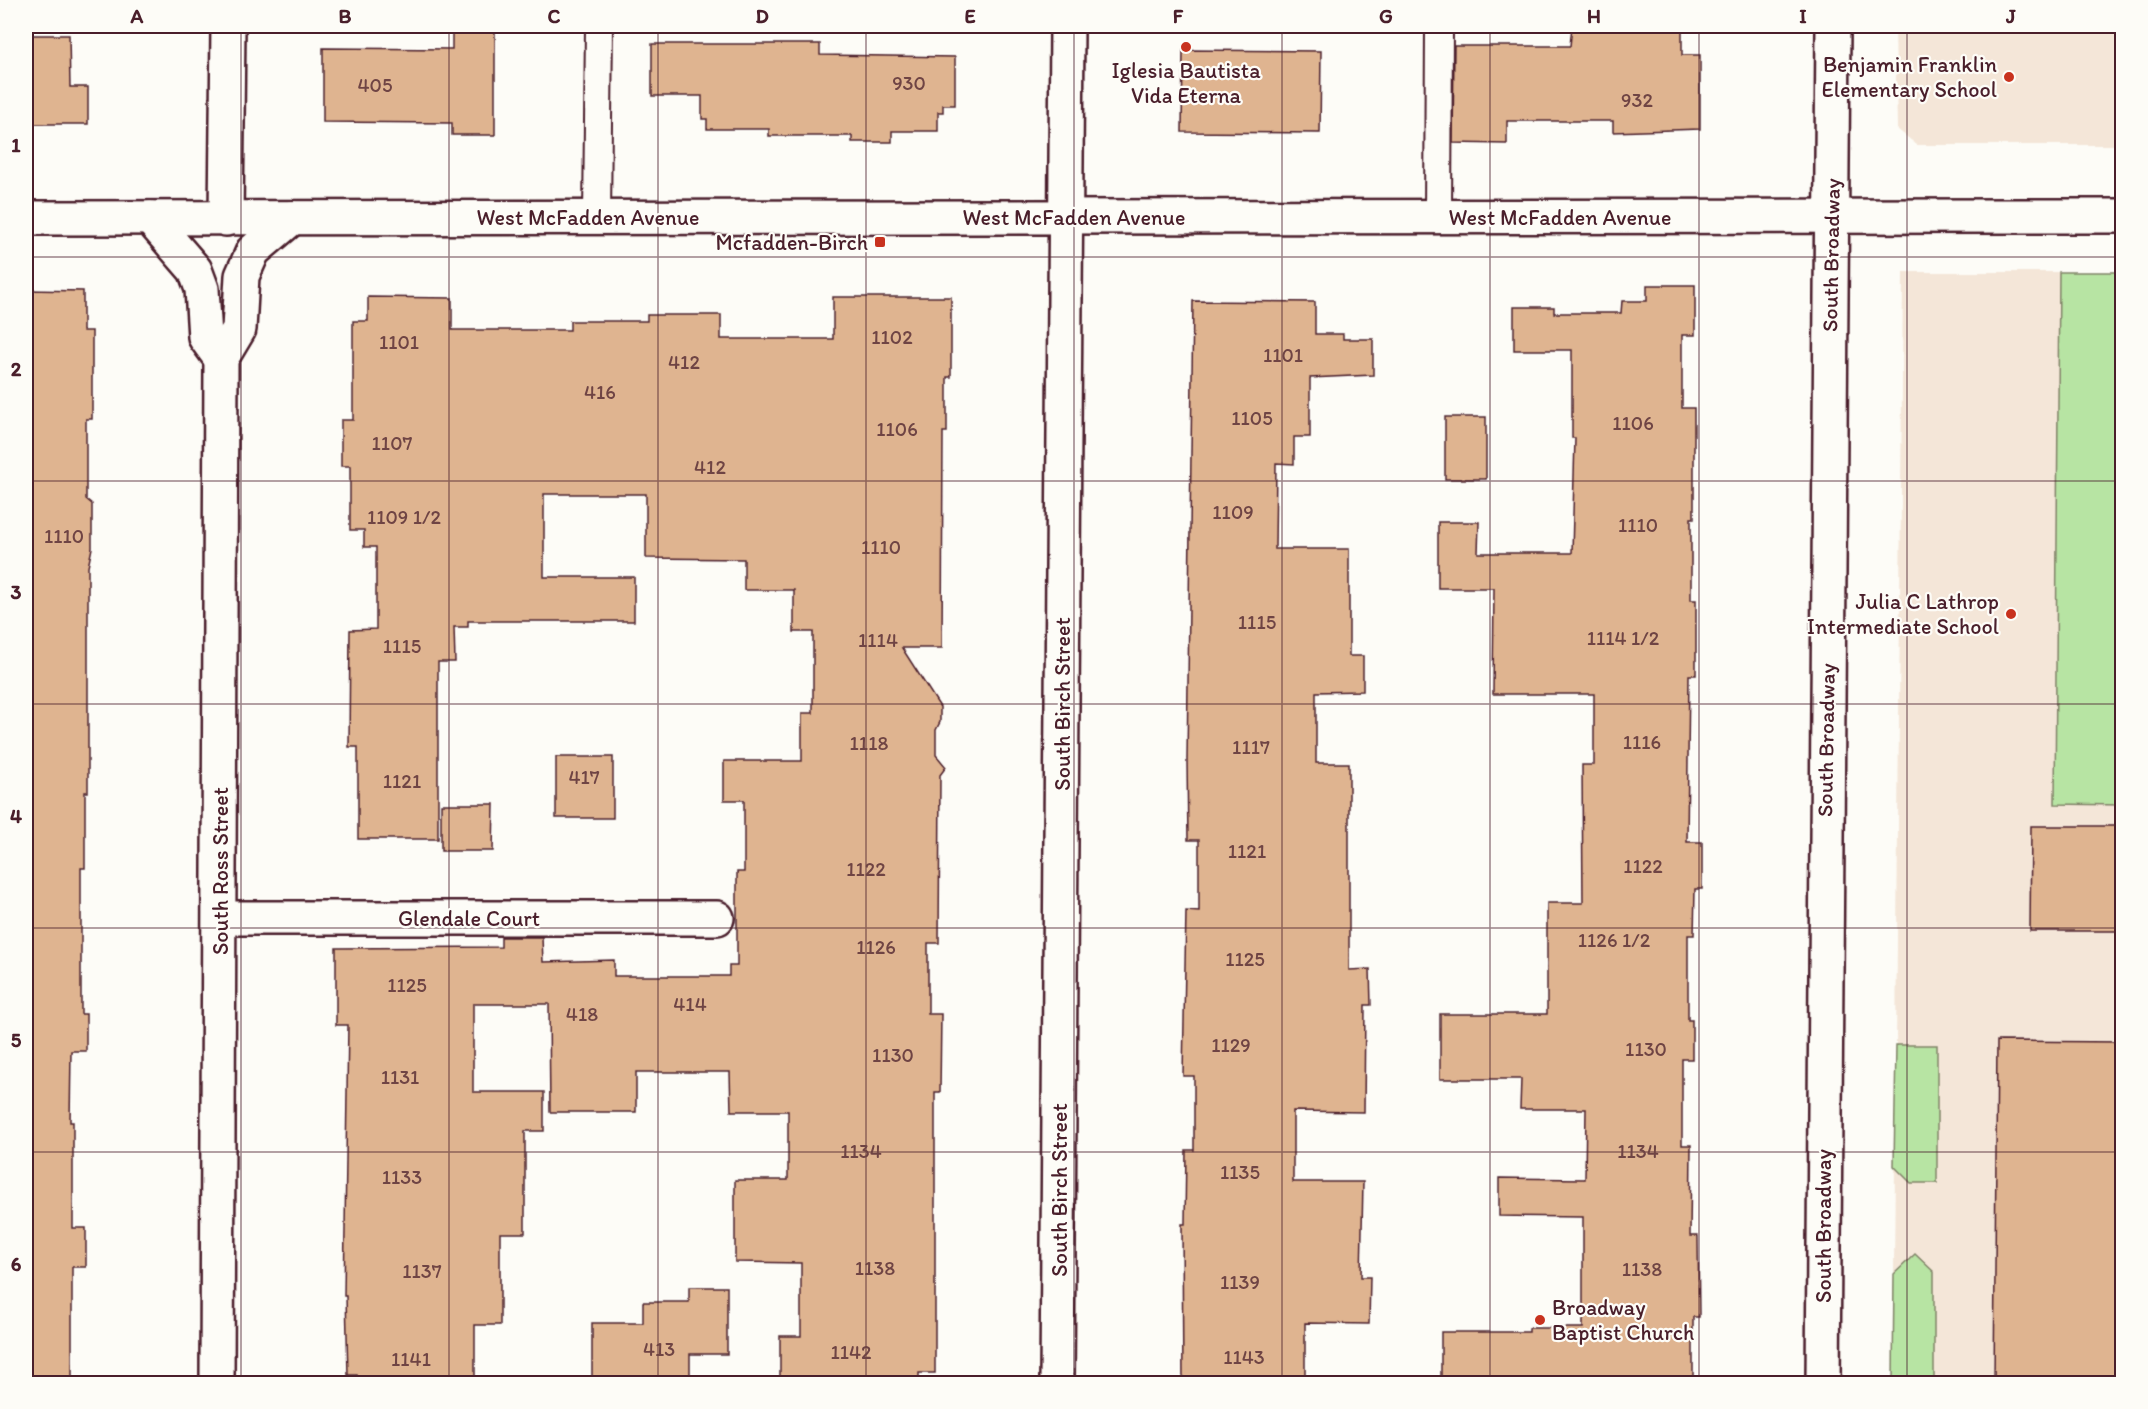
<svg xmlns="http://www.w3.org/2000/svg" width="2148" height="1409" font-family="Itim,sans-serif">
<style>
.built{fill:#f4e6d8}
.green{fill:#b7e4a3;stroke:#808267;stroke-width:1.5}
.building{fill:#dfb490;stroke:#4a1f2b;stroke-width:1.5}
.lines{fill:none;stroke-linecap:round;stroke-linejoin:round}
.service-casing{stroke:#4a1f2b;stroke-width:30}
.minor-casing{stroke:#4a1f2b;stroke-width:38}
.tertiary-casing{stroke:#4a1f2b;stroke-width:38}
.service{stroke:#fdfcf7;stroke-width:26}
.minor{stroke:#fdfcf7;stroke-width:33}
.tertiary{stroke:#fdfcf7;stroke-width:33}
.grid{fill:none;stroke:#4a1f2b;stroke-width:1.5;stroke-opacity:0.55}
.poi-dot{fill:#c8321e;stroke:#fdfcf7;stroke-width:2}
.labels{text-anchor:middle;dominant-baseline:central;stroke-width:4.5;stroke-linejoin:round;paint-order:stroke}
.number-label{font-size:20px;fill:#6f4444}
.poi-label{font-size:22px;fill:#4a1f2b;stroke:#fdfcf7;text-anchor:end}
.street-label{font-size:22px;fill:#4a1f2b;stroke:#fdfcf7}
.neatline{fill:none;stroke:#4a1f2b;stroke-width:2}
.grid-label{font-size:20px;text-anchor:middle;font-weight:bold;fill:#4a1f2b}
</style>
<rect width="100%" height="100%" fill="#fdfcf7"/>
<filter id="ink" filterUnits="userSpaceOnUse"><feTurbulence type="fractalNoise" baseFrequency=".0167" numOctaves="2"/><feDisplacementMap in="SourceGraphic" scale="12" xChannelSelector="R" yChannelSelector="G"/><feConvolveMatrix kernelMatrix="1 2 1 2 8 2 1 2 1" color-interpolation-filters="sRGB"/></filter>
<g filter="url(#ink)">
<!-- built -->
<g class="built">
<path d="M 1895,26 L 2122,26 L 2122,145 L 1917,145 L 1897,129 Z"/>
<path d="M 1903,272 L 2122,272 L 2122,1383 L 1893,1384 Z"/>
</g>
<!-- green -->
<g class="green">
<path d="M 2059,272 L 2122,272 L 2122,805 L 2055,804 Z"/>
<path d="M 1896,1045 L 1937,1045 L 1937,1183 L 1911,1183 L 1894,1166 Z"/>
<path d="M 1915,1254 L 1934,1272 L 1934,1383 L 1893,1383 L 1894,1274 Z"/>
</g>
<!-- building -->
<g class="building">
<path d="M 452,26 L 495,26 L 495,135 L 452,135 L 452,123 L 323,122 L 323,48 L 452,49 Z"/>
<path d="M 1572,26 L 1682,26 L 1682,55 L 1700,55 L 1700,129 L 1613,132 L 1613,121 L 1507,121 L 1507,144 L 1453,143 L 1454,46 L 1570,46 Z"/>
<path d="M 26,35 L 69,35 L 70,87 L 88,87 L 88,124 L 26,124 Z"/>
<path d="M 652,44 L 820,44 L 820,55 L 955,57 L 955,105 L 943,105 L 943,112 L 938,112 L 938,131 L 892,131 L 892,142 L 852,142 L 852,136 L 769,136 L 769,129 L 707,129 L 707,119 L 702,119 L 702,96 L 652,96 Z"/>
<path d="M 1183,50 L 1321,51 L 1320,133 L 1182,132 Z"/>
<path d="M 1647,285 L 1695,285 L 1695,335 L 1682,335 L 1682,408 L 1694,408 L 1694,518 L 1691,518 L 1691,600 L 1696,600 L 1696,675 L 1689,675 L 1687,842 L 1702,842 L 1702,889 L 1695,889 L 1694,935 L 1688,935 L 1688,1020 L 1692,1020 L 1692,1059 L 1682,1059 L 1682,1145 L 1691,1145 L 1690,1236 L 1698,1236 L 1699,1317 L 1693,1317 L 1693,1383 L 1441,1383 L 1441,1332 L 1529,1332 L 1529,1328 L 1583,1328 L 1583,1217 L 1499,1216 L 1499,1178 L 1585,1179 L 1586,1109 L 1520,1109 L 1521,1079 L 1440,1079 L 1440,1014 L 1547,1014 L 1547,903 L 1583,903 L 1582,765 L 1594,765 L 1594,694 L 1493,694 L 1494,588 L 1438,588 L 1438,522 L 1479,522 L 1478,553 L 1572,553 L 1575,438 L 1572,438 L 1572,350 L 1514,350 L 1514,307 L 1554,307 L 1554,313 L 1621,313 L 1622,301 L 1647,301 Z"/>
<path d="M 26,290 L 83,291 L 83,331 L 92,331 L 92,419 L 86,419 L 86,499 L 92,504 L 92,548 L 88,567 L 88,792 L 85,792 L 85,868 L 81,868 L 81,1014 L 86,1014 L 86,1051 L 71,1051 L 70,1122 L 73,1122 L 73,1228 L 86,1228 L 86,1267 L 72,1267 L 72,1383 L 26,1383 Z"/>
<path d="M 368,297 L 452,298 L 452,330 L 570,330 L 570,321 L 647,321 L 647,315 L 721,315 L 721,339 L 833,339 L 833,297 L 951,297 L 951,377 L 947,377 L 947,432 L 943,432 L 942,648 L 902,648 L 940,707 L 940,722 L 936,730 L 936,755 L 946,767 L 940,775 L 939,943 L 928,943 L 928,1014 L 941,1014 L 940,1092 L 935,1092 L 935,1373 L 919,1373 L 919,1383 L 780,1383 L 780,1336 L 801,1336 L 801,1263 L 735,1262 L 735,1180 L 788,1180 L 788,1111 L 731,1111 L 730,1072 L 636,1072 L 636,1112 L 550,1112 L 549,1004 L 473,1004 L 473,1092 L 544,1092 L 544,1131 L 525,1131 L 525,1233 L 500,1233 L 500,1325 L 475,1325 L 475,1383 L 357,1383 L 357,1375 L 348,1375 L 346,1296 L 344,1296 L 348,1025 L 336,1025 L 336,948 L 501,947 L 501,937 L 542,937 L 543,962 L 614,960 L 614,976 L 729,976 L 729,966 L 737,966 L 737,872 L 744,872 L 744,800 L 724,800 L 724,761 L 802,761 L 802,713 L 813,713 L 813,632 L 794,632 L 794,590 L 744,590 L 744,559 L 646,558 L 646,494 L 544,494 L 544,577 L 634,577 L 634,621 L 468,621 L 468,627 L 454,627 L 455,662 L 438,662 L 438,839 L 358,839 L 358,747 L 349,747 L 350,630 L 376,629 L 376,547 L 364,547 L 364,530 L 350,530 L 350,466 L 341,466 L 341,420 L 353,420 L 353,321 L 368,321 Z"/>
<path d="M 1193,301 L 1315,302 L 1315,334 L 1343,334 L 1343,339 L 1373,339 L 1373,375 L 1310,378 L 1310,437 L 1294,437 L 1294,464 L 1276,463 L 1275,549 L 1349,549 L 1349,656 L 1363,656 L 1363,691 L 1316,692 L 1316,763 L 1349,763 L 1349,970 L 1370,969 L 1371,1005 L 1365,1005 L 1364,1112 L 1293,1111 L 1293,1182 L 1363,1182 L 1361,1277 L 1370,1277 L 1369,1324 L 1305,1323 L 1305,1383 L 1183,1383 L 1182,1224 L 1185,1224 L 1186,1150 L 1194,1150 L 1194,1076 L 1183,1076 L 1186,911 L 1199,912 L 1199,840 L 1188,840 L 1187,760 Z"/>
<rect x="1445" y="417" width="41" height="62"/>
<rect x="556" y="757" width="57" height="61"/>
<path d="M 441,804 L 494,804 L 493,851 L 441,851 Z"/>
<path d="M 2031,826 L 2122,826 L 2122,931 L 2030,931 Z"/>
<path d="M 1997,1041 L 2122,1042 L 2122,1383 L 1994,1383 Z"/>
<path d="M 689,1287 L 727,1287 L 727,1354 L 690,1354 L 690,1383 L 592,1383 L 592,1323 L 643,1323 L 643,1302 L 689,1302 Z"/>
</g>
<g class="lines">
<!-- service casing -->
<g class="service-casing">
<g id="service">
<path d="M 597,217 L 599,26"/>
<path d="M 1438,217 L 1439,26"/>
</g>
</g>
<!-- minor casing -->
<g class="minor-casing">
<g id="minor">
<path d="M 150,218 L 195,270 L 202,289 L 205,337 L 221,359"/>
<path d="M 226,219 L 228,26"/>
<path d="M 221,918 L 717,918"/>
<path d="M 217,1384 L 221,359 L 239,329 L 242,276 L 253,251 L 292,218"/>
<path d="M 1057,1384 L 1067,26"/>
<path d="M 1823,1384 L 1833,26"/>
</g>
</g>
<!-- tertiary casing -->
<g class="tertiary-casing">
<path id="tertiary" d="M 26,218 L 2122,216"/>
</g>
<!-- service -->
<use href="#service" class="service"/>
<!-- minor -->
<use href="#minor" class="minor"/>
<!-- tertiary -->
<use href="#tertiary" class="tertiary"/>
</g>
</g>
<!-- grid -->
<path class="grid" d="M 241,26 L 241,1384M 449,26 L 449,1384M 658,26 L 658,1384M 866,26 L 866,1384M 1074,26 L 1074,1384M 1282,26 L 1282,1384M 1490,26 L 1490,1384M 1699,26 L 1699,1384M 1907,26 L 1907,1384M 26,257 L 2122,257M 26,481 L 2122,481M 26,704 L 2122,704M 26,928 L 2122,928M 26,1152 L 2122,1152"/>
<!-- markers -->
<g class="poi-dot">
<circle cx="1186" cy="47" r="6"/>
<circle cx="2009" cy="77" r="6"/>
<rect x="874" y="236" width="12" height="12" rx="3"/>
<circle cx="2011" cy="614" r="6"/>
<circle cx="1540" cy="1320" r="6"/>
</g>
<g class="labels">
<!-- number labels -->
<g class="number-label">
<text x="909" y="83">930</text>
<text x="375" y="85">405</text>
<text x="1637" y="100">932</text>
<text x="892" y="337">1102</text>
<text x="399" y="342">1101</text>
<text x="1283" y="355">1101</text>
<text x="684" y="362">412</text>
<text x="600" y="392">416</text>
<text x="1252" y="418">1105</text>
<text x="1633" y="423">1106</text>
<text x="897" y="429">1106</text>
<text x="392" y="443">1107</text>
<text x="710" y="467">412</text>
<text x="1233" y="512">1109</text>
<text x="404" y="517">1109 1/2</text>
<text x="1638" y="525">1110</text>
<text x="64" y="536">1110</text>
<text x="881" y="547">1110</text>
<text x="1257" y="622">1115</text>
<text x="1623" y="638">1114 1/2</text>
<text x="878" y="640">1114</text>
<text x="402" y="646">1115</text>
<text x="1642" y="742">1116</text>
<text x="869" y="743">1118</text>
<text x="1251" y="747">1117</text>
<text x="584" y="777">417</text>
<text x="402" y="781">1121</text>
<text x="1247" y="851">1121</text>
<text x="1643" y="866">1122</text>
<text x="866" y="869">1122</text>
<text x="1614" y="940">1126 1/2</text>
<text x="876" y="947">1126</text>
<text x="1245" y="959">1125</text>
<text x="407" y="985">1125</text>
<text x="690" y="1004">414</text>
<text x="582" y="1014">418</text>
<text x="1231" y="1045">1129</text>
<text x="1646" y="1049">1130</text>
<text x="893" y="1055">1130</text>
<text x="400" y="1077">1131</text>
<text x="861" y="1151">1134</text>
<text x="1638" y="1151">1134</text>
<text x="1240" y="1172">1135</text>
<text x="402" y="1177">1133</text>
<text x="875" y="1268">1138</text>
<text x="1642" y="1269">1138</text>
<text x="422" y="1271">1137</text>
<text x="1240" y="1282">1139</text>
<text x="659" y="1349">413</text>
<text x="851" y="1352">1142</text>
<text x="1244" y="1357">1143</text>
<text x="411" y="1359">1141</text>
</g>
<!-- poi labels -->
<g class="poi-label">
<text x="1997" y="64">Benjamin Franklin<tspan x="1997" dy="25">Elementary School</tspan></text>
<text x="1186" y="70" text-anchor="middle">Iglesia Bautista<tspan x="1186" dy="25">Vida Eterna</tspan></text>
<text x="868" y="242">Mcfadden-Birch</text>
<text x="1999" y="601">Julia C Lathrop<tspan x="1999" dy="25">Intermediate School</tspan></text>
<text x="1552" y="1307" text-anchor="start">Broadway<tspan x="1552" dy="25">Baptist Church</tspan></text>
</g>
<!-- street labels -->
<g class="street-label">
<text x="588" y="217">West McFadden Avenue</text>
<text x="1074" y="217">West McFadden Avenue</text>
<text x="1560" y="217">West McFadden Avenue</text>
<text transform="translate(1831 255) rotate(-89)">South Broadway</text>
<text transform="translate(1062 704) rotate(-90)">South Birch Street</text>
<text transform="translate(1826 740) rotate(-89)">South Broadway</text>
<text transform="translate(220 871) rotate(-90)">South Ross Street</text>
<text x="469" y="918">Glendale Court</text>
<text transform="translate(1059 1190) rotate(-90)">South Birch Street</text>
<text transform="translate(1823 1226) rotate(-90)">South Broadway</text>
</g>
</g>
<!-- margin -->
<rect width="2148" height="1409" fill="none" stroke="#fdfcf7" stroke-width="66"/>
<rect x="33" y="33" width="2082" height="1343" class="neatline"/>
<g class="grid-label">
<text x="137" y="23">A</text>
<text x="345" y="23">B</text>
<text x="554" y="23">C</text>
<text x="762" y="23">D</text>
<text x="970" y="23">E</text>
<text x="1178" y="23">F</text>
<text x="1386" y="23">G</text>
<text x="1594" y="23">H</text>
<text x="1803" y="23">I</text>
<text x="2011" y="23">J</text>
<text x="16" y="152">1</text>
<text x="16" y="376">2</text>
<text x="16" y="599">3</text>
<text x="16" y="823">4</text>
<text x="16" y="1047">5</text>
<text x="16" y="1271">6</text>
</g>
</svg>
